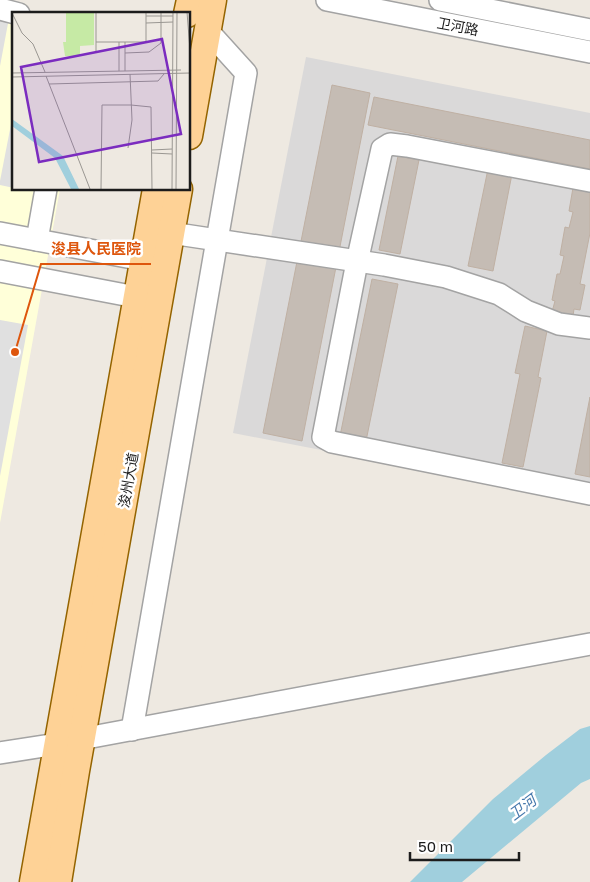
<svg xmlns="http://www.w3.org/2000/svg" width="590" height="882" font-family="'Golos Text','Noto Sans SC',sans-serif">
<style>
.residential{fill:#dad9d9}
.education{fill:#ffffd9}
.parking{fill:#e0e0e0}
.water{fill:#a0cfdd}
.building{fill:#c5bcb4;stroke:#bfb0a3}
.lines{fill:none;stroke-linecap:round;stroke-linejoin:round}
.minor-casing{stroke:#a3a3a3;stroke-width:24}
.major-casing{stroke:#946400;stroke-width:29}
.minor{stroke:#fff;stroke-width:21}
.major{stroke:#fed296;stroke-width:26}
.labels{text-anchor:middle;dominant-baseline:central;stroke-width:5;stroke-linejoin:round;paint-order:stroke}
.street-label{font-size:14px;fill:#1c1c1c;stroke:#fff}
.water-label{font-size:15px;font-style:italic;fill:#4779ad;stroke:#fff}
.inset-road{fill:none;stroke:#9a9792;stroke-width:1}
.view{fill:#7b2cbf;fill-opacity:0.15;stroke:#7b2cbf;stroke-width:2.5}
.inset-edge{fill:none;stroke:#1c1c1c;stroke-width:2.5}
.leader{fill:none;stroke:#de560d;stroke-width:2}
.callout-dot{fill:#de560d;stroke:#fff;stroke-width:2}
.callout-label{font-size:15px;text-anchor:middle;font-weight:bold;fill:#de560d;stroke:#fff;stroke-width:5;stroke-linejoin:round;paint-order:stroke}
</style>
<rect width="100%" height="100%" fill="#eee9e1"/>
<!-- residential -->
<path class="residential" d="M 306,57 L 590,113 L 590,502 L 233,433 Z"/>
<!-- education -->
<path class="education" d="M 0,0 L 6,0 L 26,4 L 31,14 L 14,14 L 14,189 L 60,189 L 0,523 Z"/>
<!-- parking -->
<g class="parking">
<path d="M 0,17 L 9,18 L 0,66 Z"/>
<path d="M 14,109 L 14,188 L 0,185 L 0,181 Z"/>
<path d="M 0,320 L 28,325 L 0,476 Z"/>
</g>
<!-- water -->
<path class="water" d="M 590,726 L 590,779 L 581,783 L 462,882 L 410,882 L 493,799 L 546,755 L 580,729 Z"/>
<!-- building -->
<g class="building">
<path d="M 332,85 L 370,93 L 302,441 L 263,433 Z"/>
<path d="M 374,97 L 590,140 L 590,169 L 368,125 Z"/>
<path d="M 398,156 L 419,160 L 400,254 L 379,250 Z"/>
<path d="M 488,169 L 512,174 L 493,271 L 468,266 Z"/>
<path d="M 574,182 L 590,185 L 590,233 L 580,284 L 585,285 L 580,310 L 574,309 L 573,316 L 552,312 L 555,301 L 552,300 L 557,274 L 560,274 L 564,256 L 560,255 L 565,227 L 569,228 L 573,212 L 569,211 Z"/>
<path d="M 372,279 L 398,284 L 366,441 L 340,436 Z"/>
<path d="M 525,326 L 547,331 L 538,377 L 541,378 L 523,467 L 502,463 L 520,374 L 515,373 Z"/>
<path d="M 590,397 L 590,477 L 575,474 Z"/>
</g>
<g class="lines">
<!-- minor casing -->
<g class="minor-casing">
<g id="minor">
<path d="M 327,0 L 590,52"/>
<path d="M 440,0 L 590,30"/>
<path d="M 0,9 L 19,14"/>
<path d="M 590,181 L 407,146 L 390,144 L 382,149 L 357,262 L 323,437 L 332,442 L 590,494"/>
<path d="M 0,233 L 143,260"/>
<path d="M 171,233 L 384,265 L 446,277 L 499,294 L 526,311 L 559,324 L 590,328"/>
<path d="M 37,240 L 46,189"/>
<path d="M 0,271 L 136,297"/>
<path d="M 132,730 L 246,73 L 208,31"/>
<path d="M 81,739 L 590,644"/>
<path d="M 0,753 L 57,744"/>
</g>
</g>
<!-- major casing -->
<g class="major-casing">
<g id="major">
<path d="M 187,14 L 190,0"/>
<path d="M 189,136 L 213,0"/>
<path d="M 33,882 L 156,189"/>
<path d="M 58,882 L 76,771 L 179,189"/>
</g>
</g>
<!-- minor -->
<use href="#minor" class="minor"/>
<!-- major -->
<use href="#major" class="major"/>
</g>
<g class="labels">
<!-- street labels -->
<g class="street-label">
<text transform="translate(458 26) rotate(11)">卫河路</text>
<text transform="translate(128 480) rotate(-80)">浚州大道</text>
</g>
<!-- water labels -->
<g class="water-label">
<text transform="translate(522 807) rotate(-37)">卫河</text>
</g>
</g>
<!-- overview -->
<g transform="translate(12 12)">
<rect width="178" height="178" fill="#eee9e1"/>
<path d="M 54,0 L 82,0 L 82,33 L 68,34 L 68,44 L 53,44 L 51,30 L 54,30 Z" fill="#c6eaa5"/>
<path d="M 0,107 L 51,144 L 67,177 L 59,177 L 43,146 L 0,114 Z" fill="#a0cfdd"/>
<path class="inset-road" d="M 84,0 L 84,40M 175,0 L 178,38M 0,1 L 10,21 L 21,32 L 33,60M 134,4 L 161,4M 134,11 L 161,10M 84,30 L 134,30 L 134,0M 107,30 L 107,59M 113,30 L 113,59M 113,41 L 137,40 L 149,31 L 149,0M 0,61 L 169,58M 34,64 L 78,177M 0,65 L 178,61M 37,72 L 146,69 L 152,62M 116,136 L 120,108 L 118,62M 140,138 L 160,137M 140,141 L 160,142M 89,177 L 90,93 L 119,93 L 139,95 L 140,177M 160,177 L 161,0M 164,177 L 165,0"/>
<path class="view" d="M 150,27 L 169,122 L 27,150 L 9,55 Z"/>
<rect width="178" height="178" class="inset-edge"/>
</g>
<!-- callouts -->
<path class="leader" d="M15 352L41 264H151"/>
<circle class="callout-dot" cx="15" cy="352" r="5"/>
<g class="callout-label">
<text x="96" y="254">浚县人民医院</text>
</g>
<!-- scale -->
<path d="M410 852v8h109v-8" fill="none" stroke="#1c1c1c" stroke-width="2.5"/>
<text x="418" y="852" font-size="15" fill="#1c1c1c" stroke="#ffffff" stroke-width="4" paint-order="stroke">50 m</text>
</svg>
